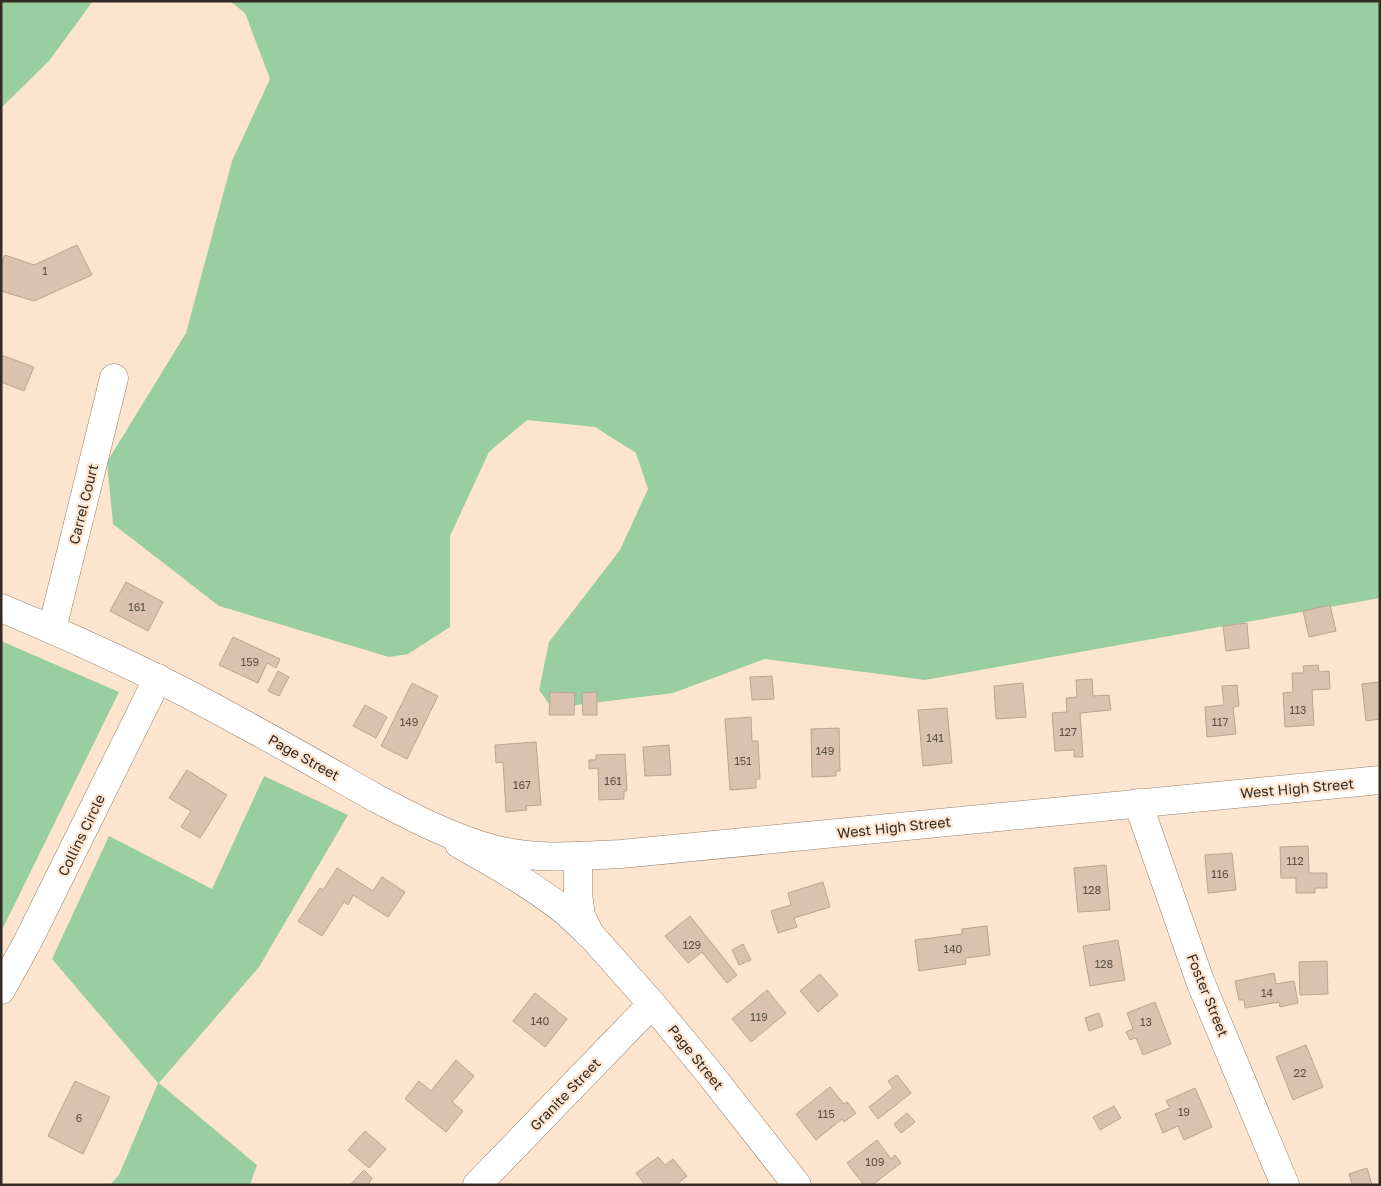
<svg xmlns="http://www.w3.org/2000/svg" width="1381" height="1186" font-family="'Golos Text',sans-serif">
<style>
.green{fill:#99cea1}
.building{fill:#dac2ae;stroke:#bba490}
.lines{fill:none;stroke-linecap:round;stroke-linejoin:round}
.minor-casing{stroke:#96806d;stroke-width:29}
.major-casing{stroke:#96806d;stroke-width:29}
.minor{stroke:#fff;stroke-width:28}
.major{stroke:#fff;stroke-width:28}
.labels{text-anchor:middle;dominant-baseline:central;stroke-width:4.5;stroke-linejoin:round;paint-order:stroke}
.number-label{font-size:11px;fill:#5d5045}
.street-label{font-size:14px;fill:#332a22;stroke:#fde4cf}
</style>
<rect width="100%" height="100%" fill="#fde4cf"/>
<!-- green -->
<g class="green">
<path d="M 1,1 L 93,1 L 49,61 L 1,108 Z"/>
<path d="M 230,1 L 1380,1 L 1380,598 L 925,680 L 765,659 L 673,693 L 552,708 L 539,690 L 549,642 L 620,550 L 648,489 L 636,453 L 595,427 L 527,420 L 489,452 L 450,536 L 450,627 L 408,654 L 389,657 L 219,606 L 113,524 L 107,462 L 186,333 L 232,161 L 270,79 L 245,13 Z"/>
<path d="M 1,641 L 119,692 L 1,932 Z"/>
<path d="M 264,776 L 348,815 L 259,967 L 159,1083 L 257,1165 L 250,1185 L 110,1185 L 119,1175 L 158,1083 L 52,959 L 109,836 L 212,889 Z"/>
</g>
<!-- building -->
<g class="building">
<path d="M 77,245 L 92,275 L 34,301 L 1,291 L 1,263 L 5,255 L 34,265 Z"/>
<path d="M 1,355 L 34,367 L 24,391 L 1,382 Z"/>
<path d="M 126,582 L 163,602 L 148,631 L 110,611 Z"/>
<path d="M 1330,605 L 1336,631 L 1309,637 L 1303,611 Z"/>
<path d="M 1247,623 L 1249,648 L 1226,651 L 1223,626 Z"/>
<path d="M 233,637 L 280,659 L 276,668 L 267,663 L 258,683 L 219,665 Z"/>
<path d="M 1318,665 L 1319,672 L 1329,671 L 1330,689 L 1312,690 L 1314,725 L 1285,727 L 1283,693 L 1293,692 L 1292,673 L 1304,673 L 1303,666 Z"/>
<path d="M 278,671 L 289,677 L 279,696 L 268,691 Z"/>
<path d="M 772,676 L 774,699 L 752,700 L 750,677 Z"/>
<path d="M 1092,679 L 1093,696 L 1109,695 L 1111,710 L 1080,713 L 1083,757 L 1074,757 L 1074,750 L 1055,751 L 1052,713 L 1067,712 L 1066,698 L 1077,697 L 1076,680 Z"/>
<path d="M 1380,682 L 1380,719 L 1366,721 L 1362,684 Z"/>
<path d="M 412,683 L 438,696 L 407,759 L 381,746 Z"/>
<path d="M 1023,683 L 1026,717 L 996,719 L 994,686 Z"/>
<path d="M 1237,685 L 1239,706 L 1233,707 L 1236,734 L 1207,737 L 1205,707 L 1224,705 L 1222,686 Z"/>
<path d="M 550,692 L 575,693 L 574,715 L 549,715 Z"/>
<path d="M 597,692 L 597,715 L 583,715 L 582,693 Z"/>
<path d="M 365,705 L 387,717 L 376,738 L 353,726 Z"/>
<path d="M 947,708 L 952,763 L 923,766 L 918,710 Z"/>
<path d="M 751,717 L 752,741 L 758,741 L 760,779 L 756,779 L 756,788 L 730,790 L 725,719 Z"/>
<path d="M 839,728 L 840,771 L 836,771 L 836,776 L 812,777 L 811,729 Z"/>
<path d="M 536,742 L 541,805 L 526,806 L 527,810 L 506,812 L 503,762 L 496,763 L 495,745 Z"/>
<path d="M 669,745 L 671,775 L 645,776 L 643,747 Z"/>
<path d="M 625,754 L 627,791 L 624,791 L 624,799 L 599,800 L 598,768 L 589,769 L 589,760 L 596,760 L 596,755 Z"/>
<path d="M 187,770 L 227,795 L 200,838 L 181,827 L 191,811 L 169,798 Z"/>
<path d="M 1308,846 L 1309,873 L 1327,873 L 1327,888 L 1315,888 L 1315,893 L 1296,893 L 1296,878 L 1281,878 L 1280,847 Z"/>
<path d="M 1232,853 L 1236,890 L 1208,893 L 1205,855 Z"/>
<path d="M 1106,865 L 1110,910 L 1078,912 L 1074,868 Z"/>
<path d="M 337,868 L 373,891 L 382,877 L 405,892 L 388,917 L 353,895 L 348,905 L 344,902 L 322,936 L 298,921 L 320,888 L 323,890 Z"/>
<path d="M 823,882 L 830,907 L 794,918 L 797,927 L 778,933 L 771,911 L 791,905 L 788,893 Z"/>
<path d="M 690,916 L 737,975 L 727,983 L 702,952 L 688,963 L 665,936 Z"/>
<path d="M 987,926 L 990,955 L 965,958 L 966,964 L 919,971 L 915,940 L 962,934 L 962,929 Z"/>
<path d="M 1118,940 L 1125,980 L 1090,986 L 1083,946 Z"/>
<path d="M 743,944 L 751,960 L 739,965 L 732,950 Z"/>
<path d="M 1327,961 L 1328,994 L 1300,995 L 1299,962 Z"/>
<path d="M 1274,973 L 1276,984 L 1294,981 L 1298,1003 L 1280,1007 L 1279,1002 L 1245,1008 L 1244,1000 L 1239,1000 L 1235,981 Z"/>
<path d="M 820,974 L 838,995 L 818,1012 L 800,991 Z"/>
<path d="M 767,990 L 786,1013 L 751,1042 L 732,1019 Z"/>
<path d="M 535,993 L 567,1019 L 545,1047 L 513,1021 Z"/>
<path d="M 1155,1002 L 1171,1044 L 1143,1055 L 1136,1038 L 1130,1040 L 1126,1032 L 1133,1029 L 1127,1013 Z"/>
<path d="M 1099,1013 L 1103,1026 L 1089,1031 L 1085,1018 Z"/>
<path d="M 1306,1045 L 1323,1087 L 1293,1100 L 1276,1057 Z"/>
<path d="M 456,1060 L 474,1076 L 452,1102 L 463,1111 L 446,1132 L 405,1099 L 419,1081 L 431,1091 Z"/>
<path d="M 897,1075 L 911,1093 L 878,1119 L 869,1107 L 893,1088 L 888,1081 Z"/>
<path d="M 75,1081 L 110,1097 L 83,1154 L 48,1136 Z"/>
<path d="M 830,1087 L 844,1104 L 847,1102 L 856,1113 L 844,1122 L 842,1119 L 816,1140 L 796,1114 Z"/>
<path d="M 1195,1088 L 1212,1127 L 1184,1140 L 1178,1126 L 1163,1133 L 1155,1114 L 1170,1108 L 1166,1101 Z"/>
<path d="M 1114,1106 L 1121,1118 L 1100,1130 L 1093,1117 Z"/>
<path d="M 907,1113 L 915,1122 L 901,1133 L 894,1124 Z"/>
<path d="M 365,1131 L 386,1149 L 369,1168 L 348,1150 Z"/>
<path d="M 877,1140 L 891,1159 L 895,1155 L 901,1163 L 872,1185 L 864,1185 L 847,1163 Z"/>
<path d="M 658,1157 L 665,1165 L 673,1159 L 687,1176 L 676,1185 L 645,1185 L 636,1173 Z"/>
<path d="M 1367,1168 L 1372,1185 L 1349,1185 L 1352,1184 L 1349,1174 Z"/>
<path d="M 364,1170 L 372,1178 L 369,1183 L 371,1185 L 350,1185 Z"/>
</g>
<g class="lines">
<!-- minor casing -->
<g class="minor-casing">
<g id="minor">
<path d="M 52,629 L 114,378"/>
<path d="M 1138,803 L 1200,981 L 1285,1185"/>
<path d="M 459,844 C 495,864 532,885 565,911 C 573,918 580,925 588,933"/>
<path d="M 578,856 L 578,894 L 581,916 L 590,934 L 652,1004 L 706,1069 L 797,1185"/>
<path d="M 1,990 L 28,941 L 158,678"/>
<path d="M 477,1185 L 652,1004"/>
</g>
</g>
<!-- major casing -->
<g class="major-casing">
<path id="major" d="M 1,608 C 83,642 163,679 240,722 C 285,746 328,771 372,796 C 412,817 453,839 497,850 C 538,860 579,856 621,854 L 1380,780"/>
</g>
<!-- minor -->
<use href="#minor" class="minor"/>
<!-- major -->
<use href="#major" class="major"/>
</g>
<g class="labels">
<!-- number labels -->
<g class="number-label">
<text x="45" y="270">1</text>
<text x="137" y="606">161</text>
<text x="250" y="661">159</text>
<text x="1298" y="709">113</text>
<text x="409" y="721">149</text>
<text x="1220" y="721">117</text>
<text x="1068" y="731">127</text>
<text x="935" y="737">141</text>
<text x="825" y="750">149</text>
<text x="743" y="760">151</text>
<text x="613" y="780">161</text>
<text x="522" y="784">167</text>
<text x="1295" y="860">112</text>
<text x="1220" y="873">116</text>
<text x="1092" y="889">128</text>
<text x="692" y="944">129</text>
<text x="953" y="948">140</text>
<text x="1104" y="963">128</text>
<text x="1267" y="992">14</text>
<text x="759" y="1016">119</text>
<text x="540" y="1020">140</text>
<text x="1146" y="1021">13</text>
<text x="1300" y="1072">22</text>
<text x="1184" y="1111">19</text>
<text x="826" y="1113">115</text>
<text x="79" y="1117">6</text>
<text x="875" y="1161">109</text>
</g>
<!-- street labels -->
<g class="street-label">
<text transform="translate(83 504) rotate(-76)">Carrel Court</text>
<text transform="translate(304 757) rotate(29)">Page Street</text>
<text transform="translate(1297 788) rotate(-5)">West High Street</text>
<text transform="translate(894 827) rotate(-6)">West High Street</text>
<text transform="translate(81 835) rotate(-64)">Collins Circle</text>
<text transform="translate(1208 995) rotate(68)">Foster Street</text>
<text transform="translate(696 1057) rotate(51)">Page Street</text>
<text transform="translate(565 1094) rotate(-46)">Granite Street</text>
</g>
</g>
<!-- border -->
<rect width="1381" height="1186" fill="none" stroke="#332a22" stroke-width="5"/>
</svg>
